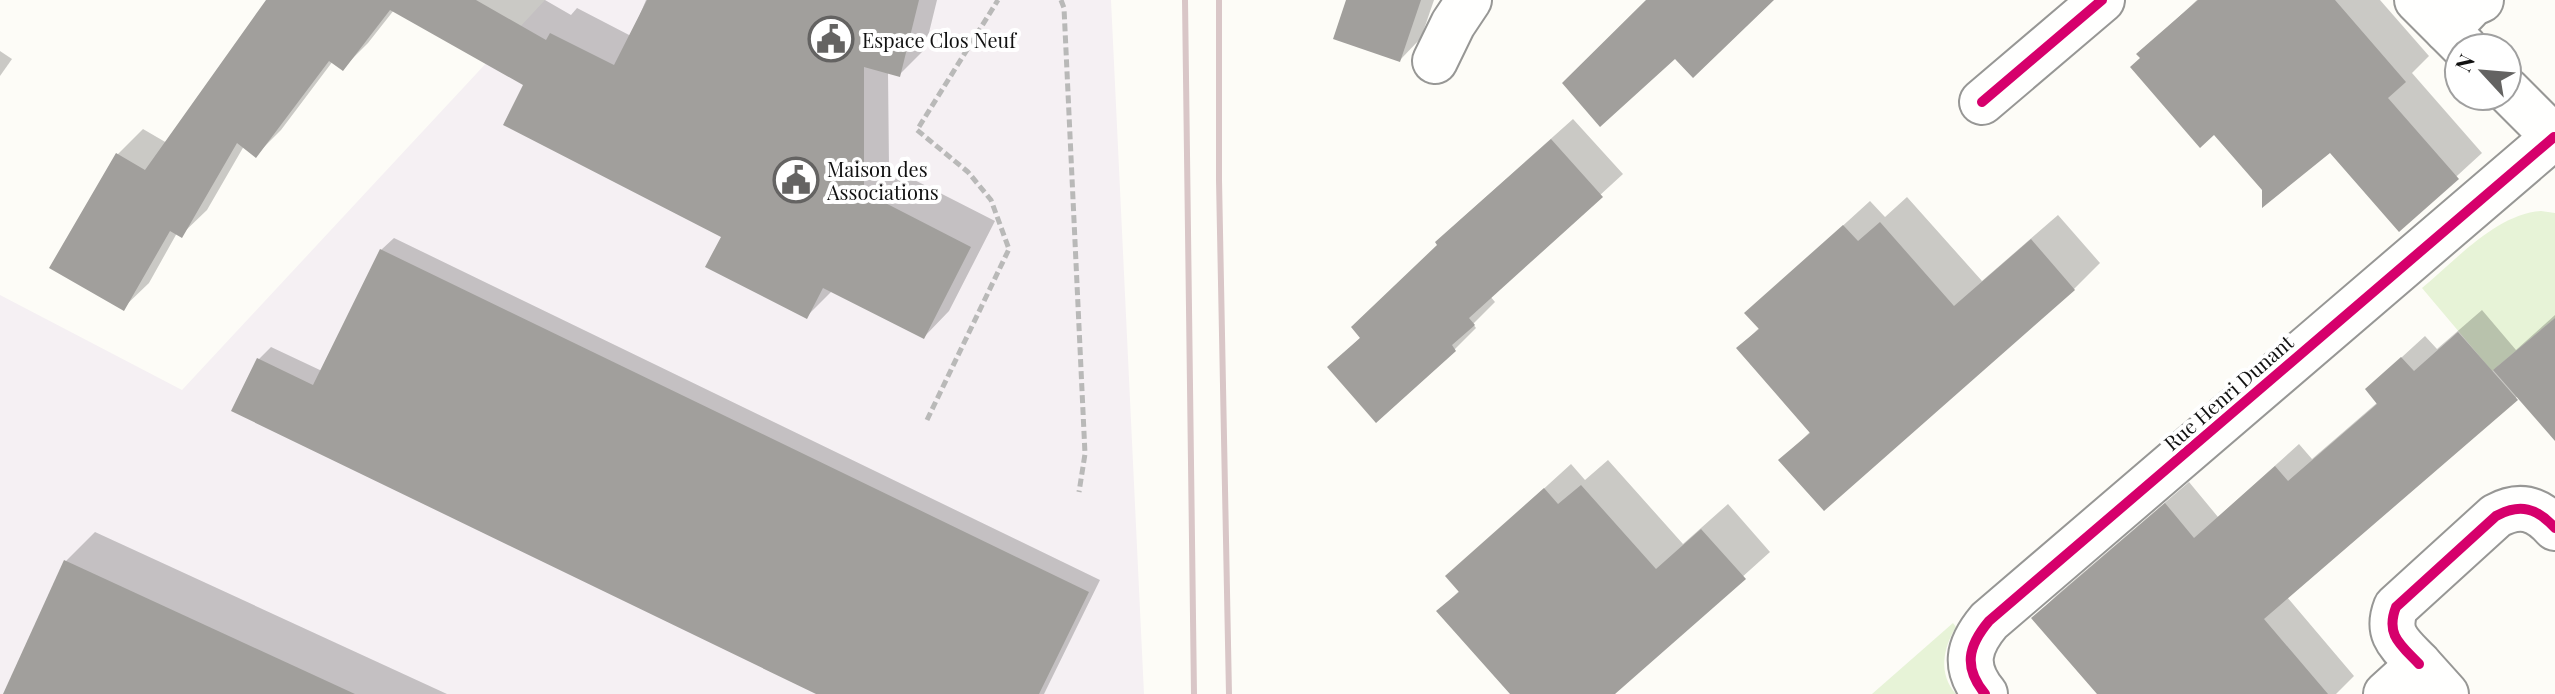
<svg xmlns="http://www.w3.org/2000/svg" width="2555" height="694" font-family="'Playfair Display',serif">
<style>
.industrial{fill:#f5f0f3}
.green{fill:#e7f3d7}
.shadow{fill:#0003}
.building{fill:#a19f9c}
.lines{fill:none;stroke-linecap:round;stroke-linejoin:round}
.minor-casing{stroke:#979795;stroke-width:48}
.path{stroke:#b9b9b8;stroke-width:5;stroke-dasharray:8 4;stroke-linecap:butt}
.minor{stroke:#fffffe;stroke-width:44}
.rail{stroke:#d9c6c7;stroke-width:6}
.cycleway-casing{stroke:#fff;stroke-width:15}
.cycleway{stroke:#d6006c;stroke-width:10}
.labels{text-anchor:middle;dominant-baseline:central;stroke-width:8;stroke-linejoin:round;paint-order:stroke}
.poi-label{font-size:20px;fill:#111;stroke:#fff;text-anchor:start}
.street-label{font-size:20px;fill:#111;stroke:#fff}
</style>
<rect width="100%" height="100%" fill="#fdfcf7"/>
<!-- industrial -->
<path class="industrial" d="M 545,0 L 1111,0 L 1144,694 L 0,694 L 0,295 L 182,390 Z"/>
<!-- green -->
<g class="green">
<path d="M 2541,211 L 2555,213 L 2555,318 L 2492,371 L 2422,288 C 2455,261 2496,214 2541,211 Z"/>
<path d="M 1953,623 L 1956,627 C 1943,648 1938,674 1956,694 L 1872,694 Z"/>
</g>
<!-- shadow -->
<g class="shadow">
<path d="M 269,0 L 545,0 L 571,15 L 577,8 L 631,36 L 646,0 L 937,0 L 925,49 L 899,75 L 888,72 L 889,167 L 995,221 L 949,311 L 924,337 L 832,291 L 807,316 L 724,236 L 526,84 L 394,10 L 368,43 L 343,68 L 333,61 L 281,130 L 256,155 L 244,146 L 207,210 L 181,235 L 177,233 L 149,283 L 123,308 L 117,155 L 143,129 L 167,143 Z"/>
<path d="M 1348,0 L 1434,0 L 1421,38 L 1400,60 Z"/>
<path d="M 2197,0 L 2380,0 L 2429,56 L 2412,73 L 2482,153 L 2399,229 L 2330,150 L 2214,132 L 2139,54 Z"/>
<path d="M 0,51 L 12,59 L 0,76 Z"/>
<path d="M 1573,119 L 1623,174 L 1490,296 L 1495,302 L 1473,324 L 1476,328 L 1454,350 L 1330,367 L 1361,337 L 1459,221 Z"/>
<path d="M 1907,197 L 1982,281 L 2058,215 L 2100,263 L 2074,289 L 1781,460 L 1811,431 L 1739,348 L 1760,327 L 1747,313 L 1870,201 L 1885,217 Z"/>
<path d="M 394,238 L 1100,580 L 1044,694 L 820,694 L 234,410 L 259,359 L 271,347 L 322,371 L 381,250 Z"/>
<path d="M 2482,310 L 2516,350 L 2555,315 L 2555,438 L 2518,396 L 2287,597 L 2354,676 L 2336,694 L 2099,694 L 2034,618 L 2057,595 L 2189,482 L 2218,517 L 2299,444 L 2312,459 L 2378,402 L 2367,389 L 2425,336 L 2437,349 Z"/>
<path d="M 1608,460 L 1683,544 L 1728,504 L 1770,552 L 1612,694 L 1512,694 L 1439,611 L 1460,590 L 1448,576 L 1571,464 L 1585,480 Z"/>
<path d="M 95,532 L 447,694 L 5,694 L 66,561 Z"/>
</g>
<!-- building -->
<g class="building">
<path d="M 266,0 L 476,0 L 546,40 L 550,33 L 614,65 L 647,0 L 919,0 L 900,77 L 864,67 L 864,192 L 971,247 L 924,339 L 823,288 L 807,319 L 705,267 L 721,237 L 503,125 L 523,85 L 390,10 L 343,71 L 329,61 L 256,158 L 237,143 L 182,238 L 170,231 L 124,311 L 49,268 L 116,153 L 145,170 Z"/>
<path d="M 1346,0 L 1421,0 L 1400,62 L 1333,39 Z"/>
<path d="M 1646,0 L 1774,0 L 1693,78 L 1675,59 L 1600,127 L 1562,83 Z"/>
<path d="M 2198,0 L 2335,0 L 2406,82 L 2388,98 L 2459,179 L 2399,232 L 2330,153 L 2262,208 L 2262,190 L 2214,135 L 2200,148 L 2130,67 L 2140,58 L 2136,54 Z"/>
<path d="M 1551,139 L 1603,197 L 1469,318 L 1475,325 L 1452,345 L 1456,351 L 1376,423 L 1327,367 L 1360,338 L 1351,327 L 1437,245 L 1435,242 Z"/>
<path d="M 1880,222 L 1954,306 L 2031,239 L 2075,290 L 1824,511 L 1778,460 L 1810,433 L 1736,348 L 1759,329 L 1744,313 L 1843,225 L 1858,241 Z"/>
<path d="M 380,249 L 1089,592 L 1039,694 L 816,694 L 231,411 L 257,358 L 313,385 Z"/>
<path d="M 2555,318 L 2555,441 L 2493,370 Z"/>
<path d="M 2458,332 L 2518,400 L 2264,619 L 2328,694 L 2097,694 L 2031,618 L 2165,503 L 2194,538 L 2275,466 L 2288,481 L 2377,404 L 2365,389 L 2401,357 L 2414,371 Z"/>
<path d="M 1581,485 L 1656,569 L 1701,529 L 1746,579 L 1615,694 L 1510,694 L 1436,611 L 1459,592 L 1445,576 L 1544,488 L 1558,504 Z"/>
<path d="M 64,560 L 355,694 L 3,694 Z"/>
</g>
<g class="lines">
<!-- minor casing -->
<g class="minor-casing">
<g id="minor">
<path d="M 2417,0 L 2465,48"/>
<path d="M 2447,30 L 2472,4 L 2481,0"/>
<path d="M 1435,61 L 1453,24 L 1469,0"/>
<path d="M 2507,90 L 2555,138"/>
<path d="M 1982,102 L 2102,0"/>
<path d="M 2419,664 C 2401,645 2385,635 2396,607 L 2496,516 C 2520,503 2537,508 2555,528"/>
<path d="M 1985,694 C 1963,667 1968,646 1989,621 L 2554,137"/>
<path d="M 2386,694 L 2419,664 L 2446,694"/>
</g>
</g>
<!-- path -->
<g class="path">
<path d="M 1061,0 L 1064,8 L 1085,454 L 1079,492"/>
<path d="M 927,420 L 1009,249 L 991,200 L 968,172 L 917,130 L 998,0"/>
</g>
<!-- minor -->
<use href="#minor" class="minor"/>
<!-- rail -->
<g class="rail">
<path d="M 1185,0 L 1194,694"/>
<path d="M 1219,0 L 1219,180 L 1229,694"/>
</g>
<!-- cycleway casing -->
<g class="cycleway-casing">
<g id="cycleway">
<path d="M 1982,102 L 2102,0"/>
<path d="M 2419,664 C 2401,645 2385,635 2396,607 L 2496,516 C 2520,503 2537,508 2555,528"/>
<path d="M 1985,694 C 1963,667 1968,646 1989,621 L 2554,137"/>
</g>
</g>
<!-- cycleway -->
<use href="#cycleway" class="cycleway"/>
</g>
<!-- icons -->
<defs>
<g id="civic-ring" transform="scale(2.3)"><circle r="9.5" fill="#fff" stroke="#646362" stroke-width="1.5"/><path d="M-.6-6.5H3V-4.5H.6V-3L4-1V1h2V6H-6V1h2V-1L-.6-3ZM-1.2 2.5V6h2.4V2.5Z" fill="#646362"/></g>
</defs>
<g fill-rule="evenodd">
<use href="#civic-ring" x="831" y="39"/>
<use href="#civic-ring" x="796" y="180"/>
</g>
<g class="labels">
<!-- poi labels -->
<g class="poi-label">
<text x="862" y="39">Espace Clos Neuf</text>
<text x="827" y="168">Maison des<tspan x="827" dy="23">Associations</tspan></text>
</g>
<!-- street labels -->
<g class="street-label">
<text transform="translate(2228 392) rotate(-41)">Rue Henri Dunant</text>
</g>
</g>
<!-- north arrow -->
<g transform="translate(2483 72) rotate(296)"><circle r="38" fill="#ffffff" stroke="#a0a0a0" stroke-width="2"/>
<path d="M0-6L14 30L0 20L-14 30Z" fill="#646362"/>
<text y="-12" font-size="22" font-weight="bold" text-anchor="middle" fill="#111111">N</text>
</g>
</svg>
